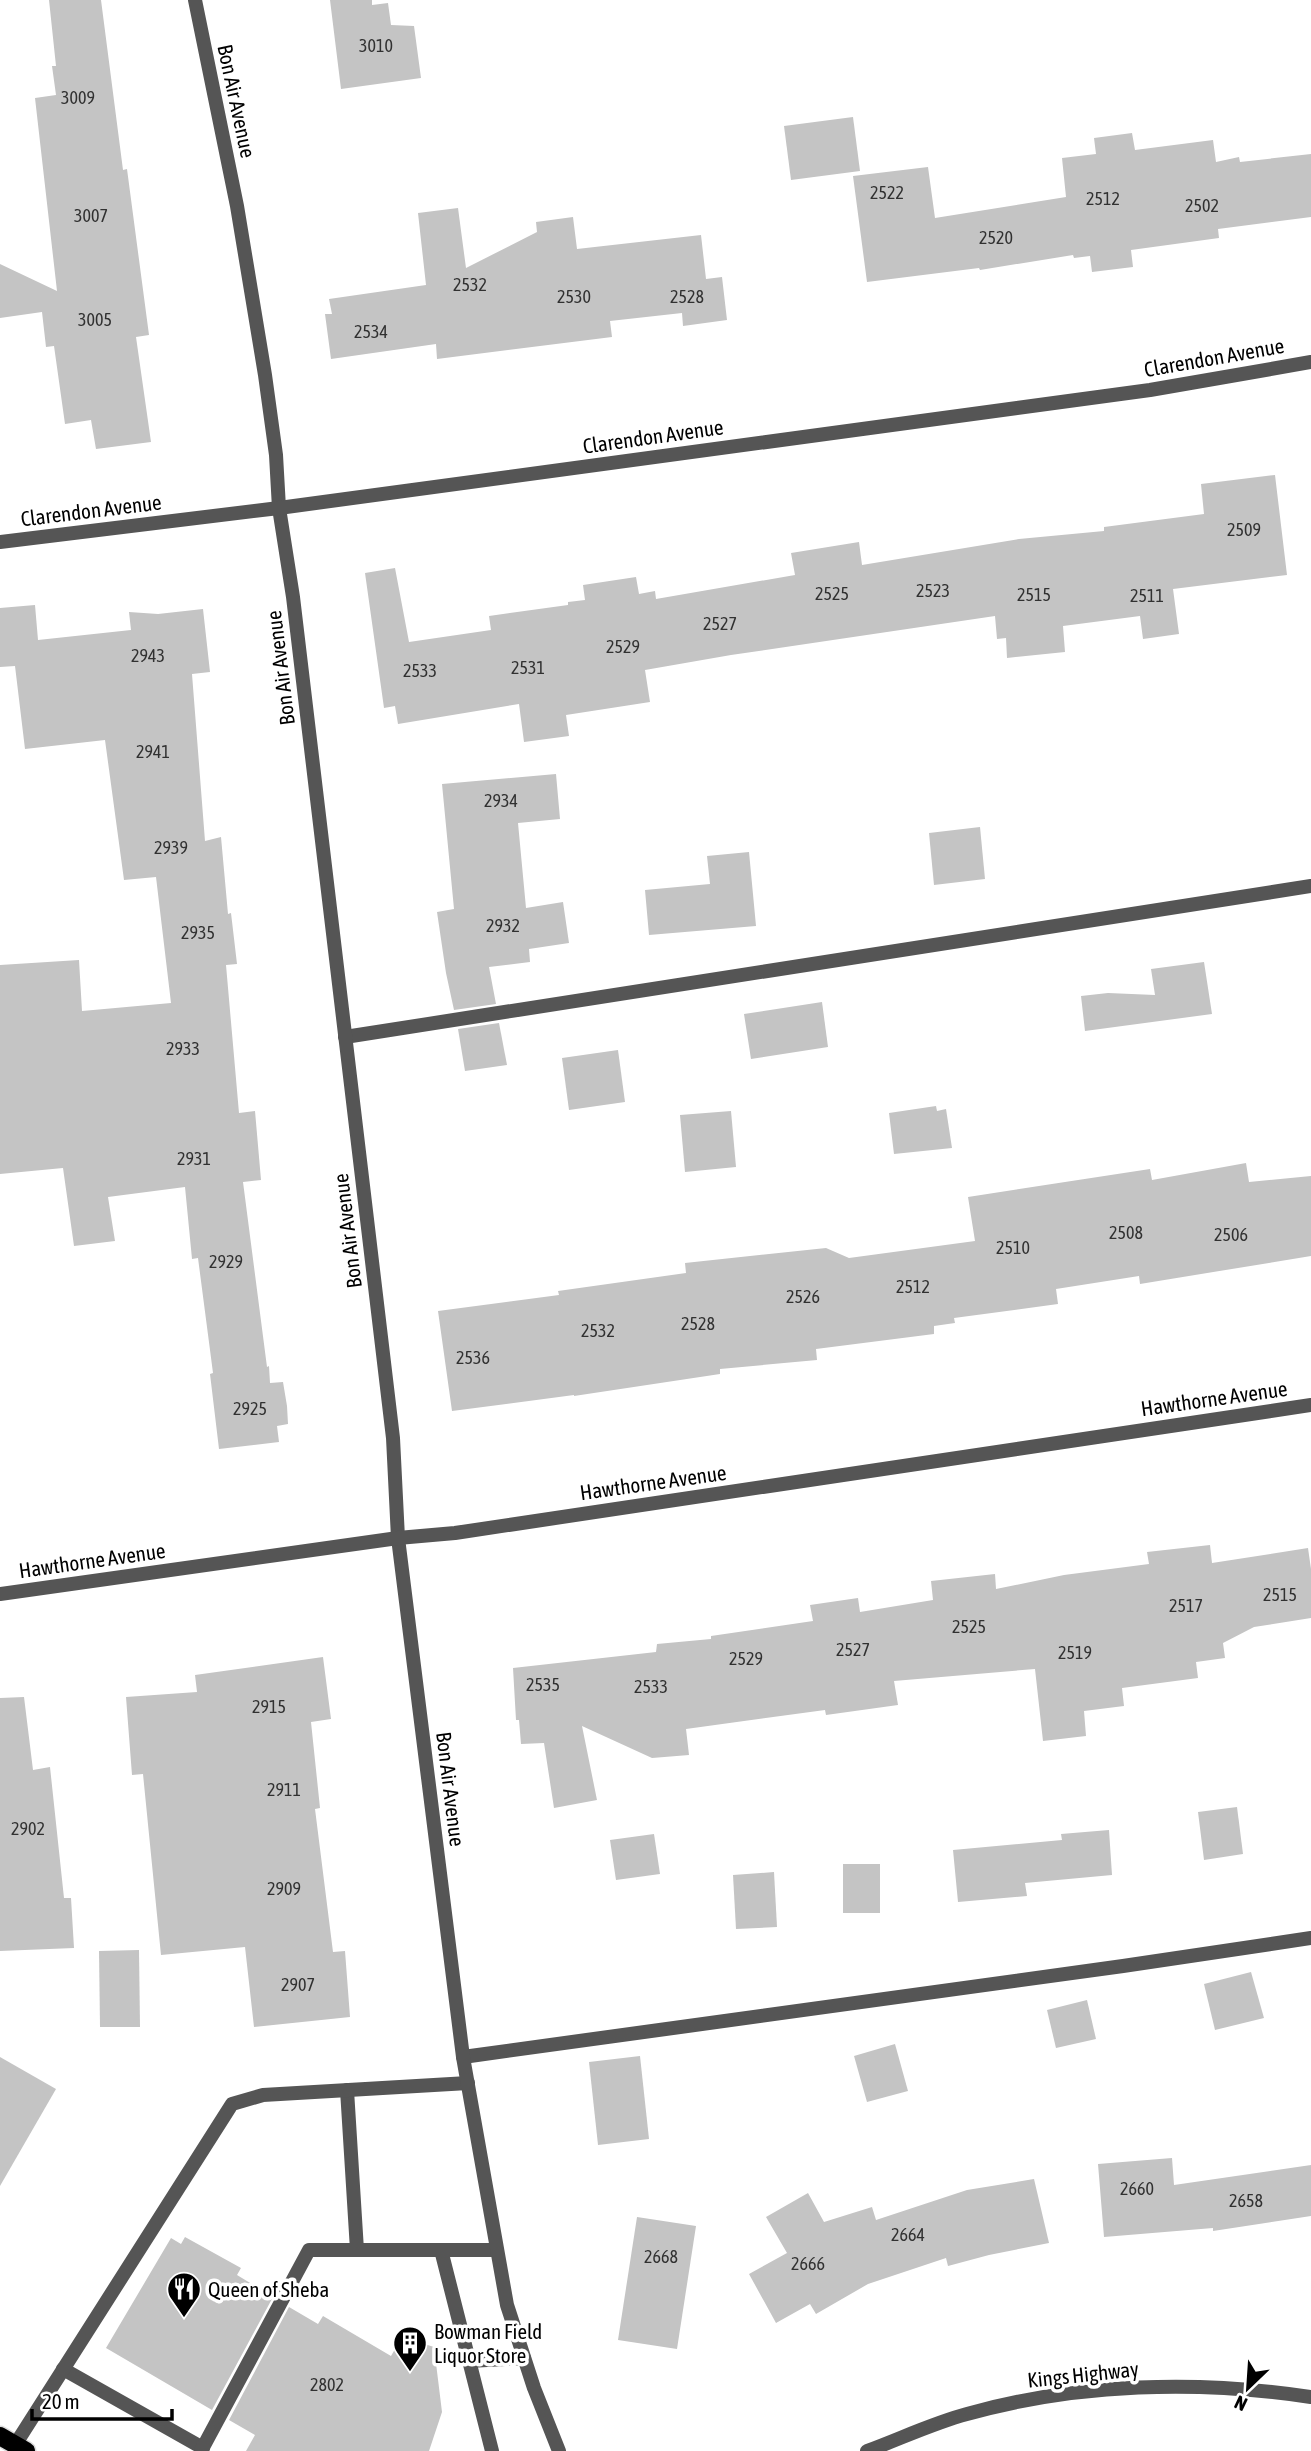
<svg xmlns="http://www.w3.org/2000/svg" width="1311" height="2451" font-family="'Asap Condensed',sans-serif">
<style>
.building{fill:#c4c4c4}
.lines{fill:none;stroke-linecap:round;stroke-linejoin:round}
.primary-casing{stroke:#dbdbdb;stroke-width:21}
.lane{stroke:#555;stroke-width:14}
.street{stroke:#555;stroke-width:14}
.primary{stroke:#000;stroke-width:18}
.labels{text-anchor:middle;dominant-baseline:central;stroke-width:7;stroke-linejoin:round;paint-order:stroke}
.number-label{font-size:18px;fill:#313131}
.street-label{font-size:21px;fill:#000;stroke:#fff}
.poi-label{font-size:21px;fill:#000;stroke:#fff;text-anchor:start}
</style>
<rect width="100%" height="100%" fill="#fff"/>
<!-- building -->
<g class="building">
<path d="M 49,0 L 101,0 L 123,170 L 127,169 L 149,335 L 136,337 L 151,442 L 96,449 L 91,420 L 65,424 L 54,346 L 46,347 L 42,312 L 0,318 L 0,264 L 57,291 L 35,98 L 56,95 L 52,66 L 56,66 Z"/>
<path d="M 330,0 L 372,0 L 372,5 L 388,3 L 391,25 L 414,26 L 421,78 L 341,89 Z"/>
<path d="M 853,117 L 860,171 L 791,180 L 784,126 Z"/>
<path d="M 1132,133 L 1135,150 L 1213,140 L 1216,162 L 1239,157 L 1240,162 L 1311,154 L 1311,217 L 1218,229 L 1219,238 L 1131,250 L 1133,267 L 1092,272 L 1090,256 L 1074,258 L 1073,255 L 980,270 L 979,268 L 867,282 L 853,176 L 928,167 L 935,218 L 1066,197 L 1062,158 L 1096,154 L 1094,138 Z"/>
<path d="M 458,208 L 466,268 L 537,232 L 536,222 L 573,217 L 577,249 L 701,235 L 706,279 L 722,277 L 727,320 L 683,326 L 682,313 L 610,321 L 612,337 L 437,359 L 436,344 L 331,359 L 325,314 L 332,314 L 329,299 L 426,285 L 418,213 Z"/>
<path d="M 1275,475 L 1287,575 L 1173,589 L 1179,634 L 1143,639 L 1140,616 L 1063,626 L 1065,652 L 1007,658 L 1006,638 L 997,639 L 995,616 L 731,655 L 645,670 L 650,702 L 566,715 L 569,736 L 524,742 L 519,704 L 398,724 L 395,706 L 384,708 L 365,573 L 395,568 L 409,642 L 491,630 L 489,616 L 568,605 L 568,602 L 585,600 L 583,585 L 636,577 L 639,594 L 655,591 L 656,599 L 795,575 L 791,553 L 859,542 L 862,565 L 1019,539 L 1104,531 L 1104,527 L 1204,514 L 1201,484 Z"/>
<path d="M 35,605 L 38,640 L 131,630 L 129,612 L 158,614 L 203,609 L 210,672 L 192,674 L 205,841 L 221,837 L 228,914 L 231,913 L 237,964 L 226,965 L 239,1113 L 255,1111 L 261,1180 L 243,1182 L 267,1367 L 269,1366 L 270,1383 L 283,1382 L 287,1406 L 288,1424 L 277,1426 L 279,1442 L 219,1449 L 210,1374 L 213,1373 L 198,1258 L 192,1259 L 185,1187 L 108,1197 L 115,1241 L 74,1246 L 63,1168 L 0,1174 L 0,965 L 79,960 L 82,1011 L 171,1003 L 156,877 L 124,880 L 105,740 L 25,749 L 15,666 L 0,667 L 0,608 Z"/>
<path d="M 556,774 L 560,819 L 518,823 L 526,908 L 563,902 L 569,943 L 529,949 L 530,962 L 489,967 L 496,1004 L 454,1010 L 446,973 L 437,912 L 454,909 L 442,784 Z"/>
<path d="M 980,827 L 985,879 L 934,885 L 929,833 Z"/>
<path d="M 749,852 L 756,926 L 649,935 L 645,890 L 710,884 L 707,856 Z"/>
<path d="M 1204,962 L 1212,1014 L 1085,1031 L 1081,996 L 1108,993 L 1155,995 L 1151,969 Z"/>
<path d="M 822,1002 L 828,1047 L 751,1059 L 744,1014 Z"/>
<path d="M 499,1023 L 507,1065 L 465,1071 L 458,1029 Z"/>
<path d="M 618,1050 L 625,1102 L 569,1110 L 562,1058 Z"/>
<path d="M 936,1106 L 937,1111 L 946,1109 L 952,1148 L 894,1154 L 889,1113 Z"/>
<path d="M 731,1111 L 736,1167 L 685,1172 L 680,1115 Z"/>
<path d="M 1246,1163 L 1249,1182 L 1311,1176 L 1311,1256 L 1140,1284 L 1139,1276 L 1056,1289 L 1058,1304 L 954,1318 L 955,1323 L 934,1326 L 934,1334 L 816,1349 L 817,1360 L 720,1369 L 720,1374 L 574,1396 L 574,1395 L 452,1411 L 438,1311 L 559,1295 L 558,1291 L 686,1273 L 685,1263 L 826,1248 L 849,1258 L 975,1241 L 968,1197 L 1150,1169 L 1152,1180 Z"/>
<path d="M 1210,1545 L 1212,1563 L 1308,1548 L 1311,1569 L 1311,1618 L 1254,1627 L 1223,1643 L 1225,1658 L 1196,1662 L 1198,1678 L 1122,1688 L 1124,1706 L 1084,1711 L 1086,1736 L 1043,1741 L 1035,1669 L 894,1681 L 898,1705 L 826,1715 L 825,1710 L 686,1729 L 689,1755 L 652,1758 L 582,1726 L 597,1800 L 554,1808 L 544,1743 L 521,1744 L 519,1720 L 516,1720 L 513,1668 L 656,1652 L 657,1644 L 711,1639 L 711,1636 L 813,1621 L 810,1605 L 858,1598 L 860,1612 L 933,1600 L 931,1581 L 995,1574 L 996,1589 L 1064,1575 L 1149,1564 L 1147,1552 Z"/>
<path d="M 323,1657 L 331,1719 L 311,1722 L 320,1808 L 315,1809 L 333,1952 L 345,1951 L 350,2017 L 254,2027 L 245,1947 L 161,1955 L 143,1774 L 132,1775 L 126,1697 L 197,1692 L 195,1675 Z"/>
<path d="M 24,1697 L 33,1770 L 50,1767 L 64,1898 L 71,1898 L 74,1948 L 0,1951 L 0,1698 Z"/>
<path d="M 1237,1807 L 1243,1854 L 1204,1860 L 1198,1812 Z"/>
<path d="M 1109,1830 L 1112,1875 L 1025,1883 L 1027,1896 L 958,1902 L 953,1850 L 1062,1840 L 1061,1834 Z"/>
<path d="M 654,1834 L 660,1874 L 616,1880 L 610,1840 Z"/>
<rect x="843" y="1864" width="37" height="49"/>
<path d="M 774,1872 L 777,1927 L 736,1929 L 733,1875 Z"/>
<path d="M 139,1950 L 140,2027 L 100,2027 L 99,1951 Z"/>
<path d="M 1251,1972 L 1264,2018 L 1215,2030 L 1204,1984 Z"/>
<path d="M 1087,2000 L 1096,2039 L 1056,2048 L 1047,2010 Z"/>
<path d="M 895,2044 L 908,2091 L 867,2102 L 854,2056 Z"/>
<path d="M 640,2056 L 649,2139 L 598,2145 L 589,2062 Z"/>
<path d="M 0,2057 L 56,2089 L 0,2186 Z"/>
<path d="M 1172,2158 L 1174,2185 L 1311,2165 L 1311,2216 L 1213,2231 L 1213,2228 L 1104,2237 L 1098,2164 Z"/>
<path d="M 1034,2179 L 1049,2243 L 989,2255 L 948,2266 L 946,2258 L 868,2284 L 816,2314 L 810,2304 L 776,2323 L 749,2274 L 787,2253 L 766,2217 L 808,2193 L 824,2222 L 872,2207 L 876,2220 L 967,2190 Z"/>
<path d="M 637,2217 L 696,2226 L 677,2349 L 618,2340 Z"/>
<path d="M 185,2237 L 241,2268 L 237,2275 L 273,2297 L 212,2410 L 106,2348 L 171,2238 L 181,2244 Z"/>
<path d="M 289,2307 L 318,2324 L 323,2316 L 391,2356 L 402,2337 L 434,2347 L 442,2412 L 429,2451 L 246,2451 L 255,2435 L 229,2420 Z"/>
</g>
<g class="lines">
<!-- primary casing -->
<g class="primary-casing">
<path id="primary" d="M 0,2436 L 26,2451"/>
</g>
<!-- lane -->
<g class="lane">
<path d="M 345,1037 L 1311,886"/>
<path d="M 463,2057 L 1123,1966 L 1311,1938"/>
<path d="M 347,2090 L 357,2250"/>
<path d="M 441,2250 L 492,2451"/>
<path d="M 469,2361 L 524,2358"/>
<path d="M 63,2369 L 203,2448"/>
<path d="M 15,2445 L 232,2104 L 263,2095 L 468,2083"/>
<path d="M 201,2451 L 309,2250 L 496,2250"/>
</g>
<!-- street -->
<g class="street">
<path d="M 195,0 L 237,206 L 265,375 L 276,455 L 279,508 L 293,597 L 393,1438 L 398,1538 L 463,2057 L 507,2305 L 534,2388 L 559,2451"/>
<path d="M 0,542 L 279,508 L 1150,390 L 1311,362"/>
<path d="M 0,1594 L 398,1538 L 455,1533 L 1311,1405"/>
<path d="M 867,2451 C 900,2439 933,2423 967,2414 C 1077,2383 1199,2380 1311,2397"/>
</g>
<!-- primary -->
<use href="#primary" class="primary"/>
</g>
<!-- icons -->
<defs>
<g id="restaurant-pin" transform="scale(1.75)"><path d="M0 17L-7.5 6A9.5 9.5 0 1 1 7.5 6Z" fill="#000" stroke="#fff"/><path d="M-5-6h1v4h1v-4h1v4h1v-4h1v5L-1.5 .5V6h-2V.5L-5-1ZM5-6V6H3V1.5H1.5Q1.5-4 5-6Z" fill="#fff"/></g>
<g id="building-pin" transform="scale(1.75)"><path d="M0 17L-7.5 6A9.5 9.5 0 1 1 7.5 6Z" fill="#000" stroke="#fff"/><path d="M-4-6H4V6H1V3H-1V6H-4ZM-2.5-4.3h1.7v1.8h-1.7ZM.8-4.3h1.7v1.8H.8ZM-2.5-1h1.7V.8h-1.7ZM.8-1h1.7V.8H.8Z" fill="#fff"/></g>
</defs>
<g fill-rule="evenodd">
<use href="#restaurant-pin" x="184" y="2289"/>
<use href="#building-pin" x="410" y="2343"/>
</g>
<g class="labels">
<!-- number labels -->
<g class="number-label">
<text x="376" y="45">3010</text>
<text x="78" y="97">3009</text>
<text x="887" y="192">2522</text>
<text x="1103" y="198">2512</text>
<text x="1202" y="205">2502</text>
<text x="91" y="215">3007</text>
<text x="996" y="237">2520</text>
<text x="470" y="284">2532</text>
<text x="574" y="296">2530</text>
<text x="687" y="296">2528</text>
<text x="95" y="319">3005</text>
<text x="371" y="331">2534</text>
<text x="1244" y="529">2509</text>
<text x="933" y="590">2523</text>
<text x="832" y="593">2525</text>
<text x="1034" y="594">2515</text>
<text x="1147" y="595">2511</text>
<text x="720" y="623">2527</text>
<text x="623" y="646">2529</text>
<text x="148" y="655">2943</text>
<text x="528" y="667">2531</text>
<text x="420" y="670">2533</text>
<text x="153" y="751">2941</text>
<text x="501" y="800">2934</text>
<text x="171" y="847">2939</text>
<text x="503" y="925">2932</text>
<text x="198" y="932">2935</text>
<text x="183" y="1048">2933</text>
<text x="194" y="1158">2931</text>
<text x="1126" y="1232">2508</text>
<text x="1231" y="1234">2506</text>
<text x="1013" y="1247">2510</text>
<text x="226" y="1261">2929</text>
<text x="913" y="1286">2512</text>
<text x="803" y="1296">2526</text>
<text x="698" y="1323">2528</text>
<text x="598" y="1330">2532</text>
<text x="473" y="1357">2536</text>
<text x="250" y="1408">2925</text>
<text x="1280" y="1594">2515</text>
<text x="1186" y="1605">2517</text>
<text x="969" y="1626">2525</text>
<text x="853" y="1649">2527</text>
<text x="1075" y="1652">2519</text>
<text x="746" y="1658">2529</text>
<text x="543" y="1684">2535</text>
<text x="651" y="1686">2533</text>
<text x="269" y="1706">2915</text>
<text x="284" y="1789">2911</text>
<text x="28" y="1828">2902</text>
<text x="284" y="1888">2909</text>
<text x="298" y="1984">2907</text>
<text x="1137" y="2188">2660</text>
<text x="1246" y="2200">2658</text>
<text x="908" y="2234">2664</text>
<text x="661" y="2256">2668</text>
<text x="808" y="2263">2666</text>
<text x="327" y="2384">2802</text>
</g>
<!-- street labels -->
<g class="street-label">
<text transform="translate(237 101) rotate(78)">Bon Air Avenue</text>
<text transform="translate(1214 357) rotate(-10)">Clarendon Avenue</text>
<text transform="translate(653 436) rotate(-8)">Clarendon Avenue</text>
<text transform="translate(91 510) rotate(-7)">Clarendon Avenue</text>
<text transform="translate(280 668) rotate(-97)">Bon Air Avenue</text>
<text transform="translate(347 1231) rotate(-97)">Bon Air Avenue</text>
<text transform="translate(1214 1398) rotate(-8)">Hawthorne Avenue</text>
<text transform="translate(653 1482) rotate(-8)">Hawthorne Avenue</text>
<text transform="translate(92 1560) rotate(-8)">Hawthorne Avenue</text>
<text transform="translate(451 1789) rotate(83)">Bon Air Avenue</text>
<text transform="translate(1083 2374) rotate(-6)">Kings Highway</text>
</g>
<!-- poi labels -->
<g class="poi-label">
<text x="208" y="2289">Queen of Sheba</text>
<text x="434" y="2331">Bowman Field<tspan x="434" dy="24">Liquor Store</tspan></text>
</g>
</g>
<!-- north arrow -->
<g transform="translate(1248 2388) rotate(205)" stroke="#ffffff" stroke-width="5" paint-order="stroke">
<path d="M0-5L12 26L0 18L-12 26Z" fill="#000000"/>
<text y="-10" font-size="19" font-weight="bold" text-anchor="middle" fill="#000000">N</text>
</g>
<!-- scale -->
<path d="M32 2409v10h140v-10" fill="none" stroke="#000000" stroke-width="3.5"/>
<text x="42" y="2409" font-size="21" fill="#000000" stroke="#ffffff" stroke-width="5" paint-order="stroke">20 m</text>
</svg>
